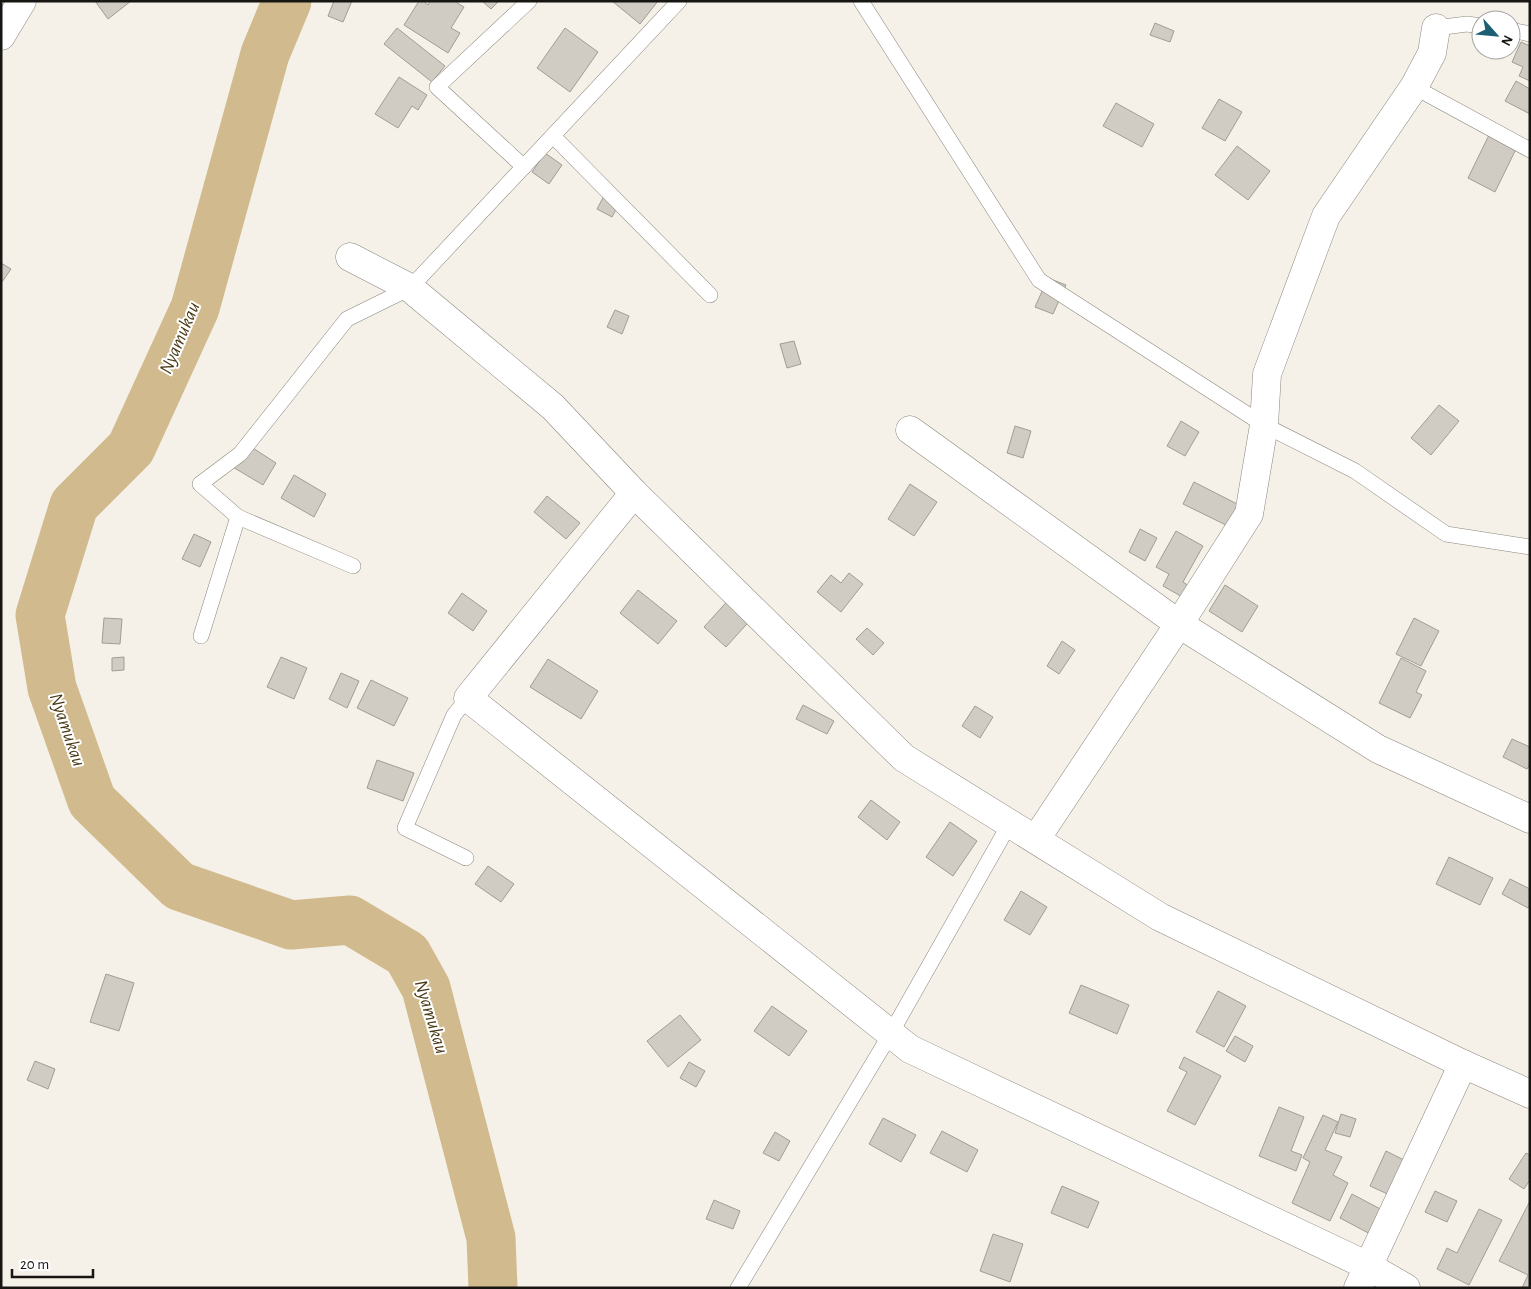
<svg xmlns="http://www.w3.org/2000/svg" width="1531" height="1289" font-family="'Alegreya Sans',sans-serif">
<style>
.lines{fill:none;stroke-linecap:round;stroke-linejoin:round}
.river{stroke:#d1bb8e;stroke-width:49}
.building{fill:#d0ccc3;stroke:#a19d95}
.service-casing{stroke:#8b867e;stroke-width:16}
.minor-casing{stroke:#8b867e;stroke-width:29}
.service{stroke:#fff;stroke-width:15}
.minor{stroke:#fff;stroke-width:28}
.labels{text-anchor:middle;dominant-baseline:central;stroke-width:4;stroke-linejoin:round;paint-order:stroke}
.water-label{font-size:19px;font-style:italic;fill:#493915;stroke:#fff}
</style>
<rect width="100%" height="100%" fill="#f6f1e8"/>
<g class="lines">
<!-- river -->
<path class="river" d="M 287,1 L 265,54 L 195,308 L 131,448 L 74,505 L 40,615 L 52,688 L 92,801 L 179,886 L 291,925 L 350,920 L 407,954 L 426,988 L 491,1238 L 493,1288"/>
</g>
<!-- building -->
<g class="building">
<path d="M 95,1 L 131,1 L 108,19 Z"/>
<path d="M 334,1 L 352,1 L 343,22 L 328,16 Z"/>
<path d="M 419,1 L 423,1 L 428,5 L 430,1 L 454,1 L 464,7 L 451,28 L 460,33 L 448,53 L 404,25 Z"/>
<path d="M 482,1 L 499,1 L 491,9 Z"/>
<path d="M 612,1 L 658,1 L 640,24 Z"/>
<path d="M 1155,23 L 1174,31 L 1170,42 L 1150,35 Z"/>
<path d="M 397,28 L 445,66 L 432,82 L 384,44 Z"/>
<path d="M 565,28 L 598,52 L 570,92 L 537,68 Z"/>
<path d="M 1521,42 L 1530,46 L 1530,81 L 1519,76 L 1523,67 L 1512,62 Z"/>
<path d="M 399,77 L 427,95 L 418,110 L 412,106 L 398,128 L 375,114 Z"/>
<path d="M 1516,81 L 1530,89 L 1530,114 L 1505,101 Z"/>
<path d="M 1219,99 L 1242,112 L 1225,141 L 1202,128 Z"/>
<path d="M 1116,103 L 1154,124 L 1142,147 L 1103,126 Z"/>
<path d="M 1489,135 L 1516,149 L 1495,192 L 1468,178 Z"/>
<path d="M 1237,146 L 1270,171 L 1248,200 L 1215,175 Z"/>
<path d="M 545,153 L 562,165 L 549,184 L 532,172 Z"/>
<path d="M 605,194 L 620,202 L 612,217 L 597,209 Z"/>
<path d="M 1,263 L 11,269 L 2,282 L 1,281 Z"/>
<path d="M 1048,278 L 1066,285 L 1053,314 L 1035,307 Z"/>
<path d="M 615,310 L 629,316 L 622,334 L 607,327 Z"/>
<path d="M 794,341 L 801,364 L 787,368 L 780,344 Z"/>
<path d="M 1439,405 L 1459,421 L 1431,455 L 1411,438 Z"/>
<path d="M 1181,421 L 1199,432 L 1185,456 L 1167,446 Z"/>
<path d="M 1015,426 L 1031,431 L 1023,458 L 1007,453 Z"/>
<path d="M 245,443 L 276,463 L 263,485 L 231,466 Z"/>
<path d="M 294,475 L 326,494 L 314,517 L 281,498 Z"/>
<path d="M 1194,482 L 1241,506 L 1230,527 L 1183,504 Z"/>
<path d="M 910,484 L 937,502 L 914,536 L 888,519 Z"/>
<path d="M 547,496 L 580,523 L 566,539 L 534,512 Z"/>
<path d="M 1140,529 L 1157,538 L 1145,561 L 1129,552 Z"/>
<path d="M 1176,531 L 1203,546 L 1183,582 L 1192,588 L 1186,599 L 1163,586 L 1169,574 L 1156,567 Z"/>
<path d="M 194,534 L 211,542 L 200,567 L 182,559 Z"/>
<path d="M 849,573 L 863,584 L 841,612 L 817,592 L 831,575 L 841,583 Z"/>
<path d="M 742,585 L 764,605 L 726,647 L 704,627 Z"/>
<path d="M 1225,585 L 1258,606 L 1242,632 L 1209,611 Z"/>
<path d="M 638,590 L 677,621 L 658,644 L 620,613 Z"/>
<path d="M 462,593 L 487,611 L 473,631 L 448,613 Z"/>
<path d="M 104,618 L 122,619 L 120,644 L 102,643 Z"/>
<path d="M 1414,618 L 1439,631 L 1421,666 L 1396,654 Z"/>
<path d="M 867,628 L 884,643 L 873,655 L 856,639 Z"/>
<path d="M 1062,641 L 1075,650 L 1059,674 L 1047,666 Z"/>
<path d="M 124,657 L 124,670 L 112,671 L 112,658 Z"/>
<path d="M 281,657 L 307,668 L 294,699 L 267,687 Z"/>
<path d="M 1401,658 L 1426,671 L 1416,692 L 1422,695 L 1410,718 L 1379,703 Z"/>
<path d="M 548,659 L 598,691 L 581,719 L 530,687 Z"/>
<path d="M 341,673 L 359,681 L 347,708 L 329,699 Z"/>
<path d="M 371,680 L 408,698 L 394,726 L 357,708 Z"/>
<path d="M 803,705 L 834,721 L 827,734 L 796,719 Z"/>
<path d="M 975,706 L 993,717 L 980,738 L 962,726 Z"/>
<path d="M 1512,739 L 1530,747 L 1530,764 L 1527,769 L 1503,757 Z"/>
<path d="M 377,760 L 414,773 L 403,801 L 367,788 Z"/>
<path d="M 871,800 L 900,822 L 887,840 L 858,817 Z"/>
<path d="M 950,822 L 977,841 L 953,876 L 926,857 Z"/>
<path d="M 1449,857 L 1493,878 L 1480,905 L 1436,884 Z"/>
<path d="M 488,866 L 514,884 L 501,902 L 475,884 Z"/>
<path d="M 1510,879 L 1530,889 L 1530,905 L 1528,908 L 1502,894 Z"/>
<path d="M 1021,891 L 1047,907 L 1030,935 L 1004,920 Z"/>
<path d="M 106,974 L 134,983 L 119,1031 L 90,1022 Z"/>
<path d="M 1081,985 L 1129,1005 L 1117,1034 L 1069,1013 Z"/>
<path d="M 1218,991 L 1246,1006 L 1224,1047 L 1196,1032 Z"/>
<path d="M 772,1006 L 807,1031 L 789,1056 L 754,1031 Z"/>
<path d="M 680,1015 L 701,1040 L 668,1067 L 647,1041 Z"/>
<path d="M 1235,1036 L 1253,1046 L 1245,1062 L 1226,1051 Z"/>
<path d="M 1184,1057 L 1221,1076 L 1195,1125 L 1167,1111 L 1187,1072 L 1179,1068 Z"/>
<path d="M 35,1061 L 55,1069 L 48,1089 L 27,1080 Z"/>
<path d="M 689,1062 L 705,1071 L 696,1087 L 680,1078 Z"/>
<path d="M 1279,1107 L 1304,1117 L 1291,1151 L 1302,1155 L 1296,1171 L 1259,1156 Z"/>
<path d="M 1341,1114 L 1356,1119 L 1350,1137 L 1335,1133 Z"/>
<path d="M 1323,1115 L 1338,1122 L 1325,1150 L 1342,1157 L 1333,1175 L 1348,1183 L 1330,1221 L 1292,1203 L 1310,1162 L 1303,1158 Z"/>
<path d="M 883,1118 L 916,1135 L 901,1162 L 869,1144 Z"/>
<path d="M 942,1131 L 978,1150 L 967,1172 L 930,1153 Z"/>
<path d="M 775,1132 L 790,1141 L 779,1161 L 763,1153 Z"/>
<path d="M 1386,1151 L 1410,1163 L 1394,1197 L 1370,1186 Z"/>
<path d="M 1526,1153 L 1530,1155 L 1530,1180 L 1524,1189 L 1509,1179 Z"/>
<path d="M 1062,1186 L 1099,1202 L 1088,1228 L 1051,1213 Z"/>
<path d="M 1435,1191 L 1457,1201 L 1447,1222 L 1425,1212 Z"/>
<path d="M 1352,1194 L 1386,1212 L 1374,1236 L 1340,1218 Z"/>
<path d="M 714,1200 L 740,1211 L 733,1229 L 706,1219 Z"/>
<path d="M 1530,1201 L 1530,1288 L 1522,1288 L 1528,1275 L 1499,1261 Z"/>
<path d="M 1479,1209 L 1502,1220 L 1469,1285 L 1437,1269 L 1447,1248 L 1457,1253 Z"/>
<path d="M 993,1234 L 1023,1244 L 1010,1282 L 980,1271 Z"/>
</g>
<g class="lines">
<!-- service casing -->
<g class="service-casing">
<g id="service">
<path d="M 861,1 L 1039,280 L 1264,425 L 1355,471 L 1446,534 L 1530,547"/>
<path d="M 1436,28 L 1467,24 L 1481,26"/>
<path d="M 1511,30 L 1530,34"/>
<path d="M 1414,87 L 1530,150"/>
<path d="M 553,136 L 710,295"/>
<path d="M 524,167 L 437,87 L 529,1"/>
<path d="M 238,517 L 353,566"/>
<path d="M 201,636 L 238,517 L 200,484 L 240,454 L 347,319 L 410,288 L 679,1"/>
<path d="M 466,858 L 405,828 L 454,715 L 468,698"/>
<path d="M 738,1288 L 891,1033 L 1010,823"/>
</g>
</g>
<!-- minor casing -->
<g class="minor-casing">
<g id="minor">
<path d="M 1,36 L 22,1"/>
<path d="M 350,257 L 410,288 L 553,407 L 634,493 L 904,758 L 1160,917 L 1463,1064 L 1530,1094"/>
<path d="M 910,430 L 1179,624 L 1378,749 L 1530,819"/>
<path d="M 634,493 L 468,698 L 910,1049 L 1368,1266 L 1406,1288"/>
<path d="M 1036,839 L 1179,624 L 1249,514 L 1264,425 L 1267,374 L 1326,216 L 1414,87 L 1432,53 L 1436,28"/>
<path d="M 1358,1288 L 1463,1064"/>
</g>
</g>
<!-- service -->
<use href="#service" class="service"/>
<!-- minor -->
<use href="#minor" class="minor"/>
</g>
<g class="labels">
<!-- water labels -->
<g class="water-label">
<text transform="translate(180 338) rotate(-67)">Nyamukau</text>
<text transform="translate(67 730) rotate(71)">Nyamukau</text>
<text transform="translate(431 1017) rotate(73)">Nyamukau</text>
</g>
</g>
<!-- border -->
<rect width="1531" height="1289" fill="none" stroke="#171613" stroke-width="5"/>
<!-- north arrow -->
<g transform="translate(1496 35) rotate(117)"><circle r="24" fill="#ffffff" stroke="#a2a2a1"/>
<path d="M0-4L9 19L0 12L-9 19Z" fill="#1c5f73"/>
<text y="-8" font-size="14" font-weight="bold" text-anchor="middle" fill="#171613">N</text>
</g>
<!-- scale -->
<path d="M12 1269v8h81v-8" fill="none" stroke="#171613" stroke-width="2.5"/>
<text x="20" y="1269" font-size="15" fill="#171613" stroke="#ffffff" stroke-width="4" paint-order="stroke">20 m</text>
</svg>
